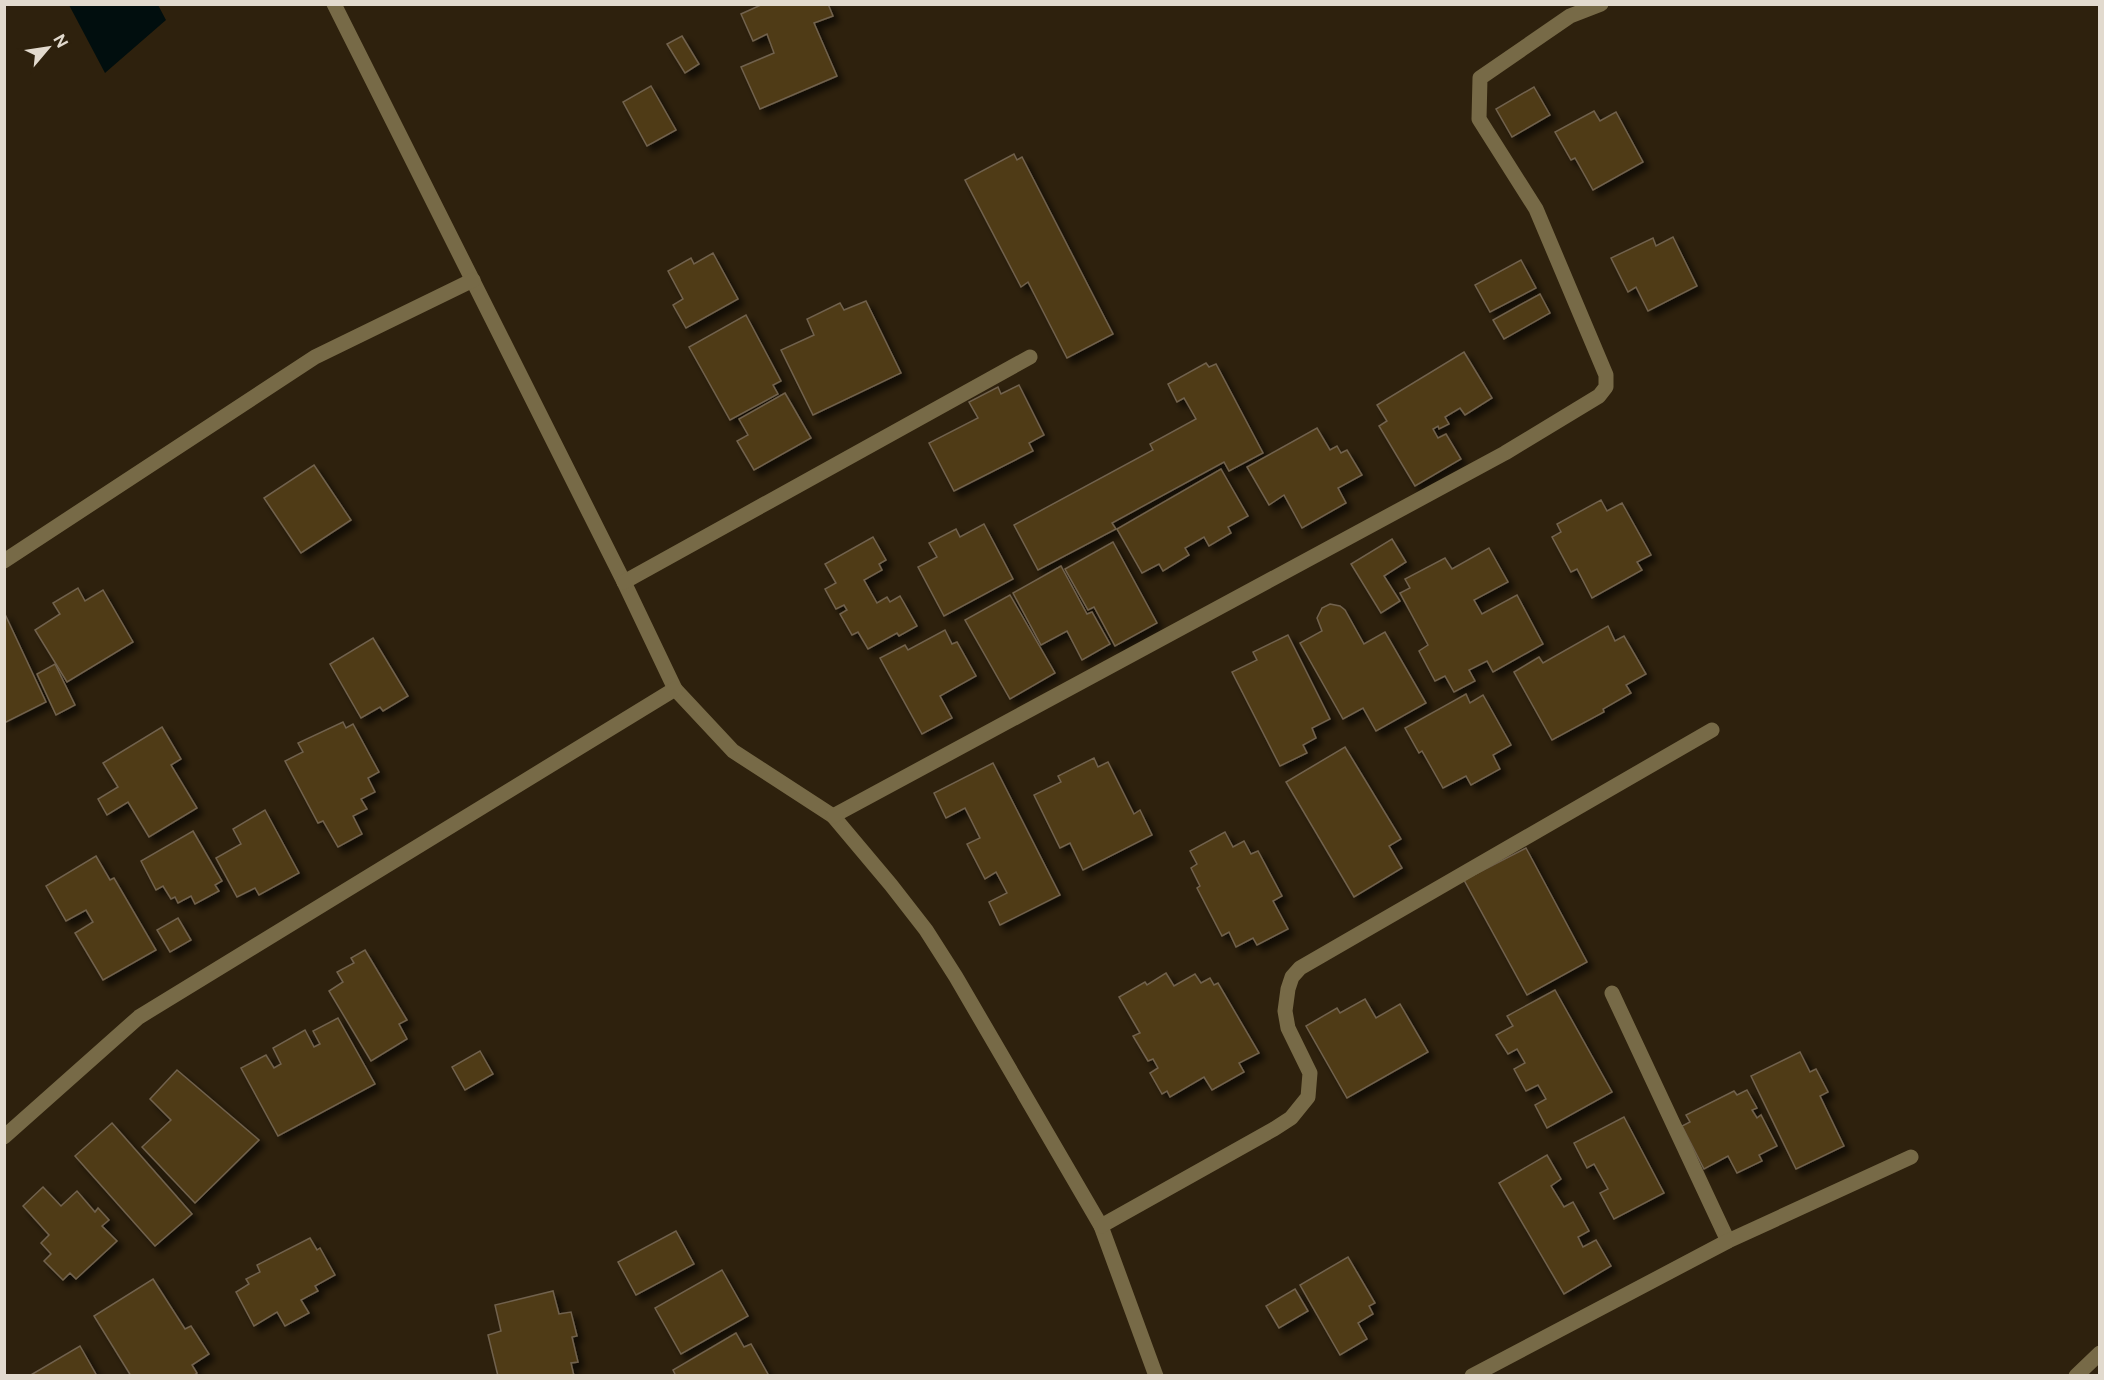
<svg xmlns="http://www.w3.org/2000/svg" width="2104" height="1380" font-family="'Public Sans',sans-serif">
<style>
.water{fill:#010e0e}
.building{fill:#4f3a17;stroke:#71624d;stroke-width:1.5;filter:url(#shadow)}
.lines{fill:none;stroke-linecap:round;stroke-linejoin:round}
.minor{stroke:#776a47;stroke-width:15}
</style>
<defs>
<filter id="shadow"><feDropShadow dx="5.5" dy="5.5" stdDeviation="3" flood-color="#0009"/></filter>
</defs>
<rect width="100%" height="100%" fill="#2e210d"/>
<!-- water -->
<path class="water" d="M 69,5 L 158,5 L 166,20 L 105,73 Z"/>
<!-- building -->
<g class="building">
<path d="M 763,4 L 828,4 L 833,16 L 814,23 L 837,76 L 760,109 L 741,67 L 774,53 L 767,34 L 753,41 L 741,14 Z"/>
<path d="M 682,36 L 699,64 L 685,73 L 667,44 Z"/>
<path d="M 651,86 L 676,130 L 647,146 L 623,102 Z"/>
<path d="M 1534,87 L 1550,115 L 1512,137 L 1496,109 Z"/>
<path d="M 1594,111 L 1600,121 L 1616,112 L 1643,162 L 1593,190 L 1575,158 L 1571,160 L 1555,132 Z"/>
<path d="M 1014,154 L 1017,160 L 1022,157 L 1113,334 L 1067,358 L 1028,282 L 1021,287 L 965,180 Z"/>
<path d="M 1673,237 L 1697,286 L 1648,311 L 1636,287 L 1628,292 L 1611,258 L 1653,238 L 1656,246 Z"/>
<path d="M 713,253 L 738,299 L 686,328 L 673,305 L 683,299 L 668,271 L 691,258 L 694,264 Z"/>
<path d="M 1521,260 L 1536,288 L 1490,312 L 1475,285 Z"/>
<path d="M 1540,294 L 1550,313 L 1504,339 L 1493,320 Z"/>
<path d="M 866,301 L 901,373 L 813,415 L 781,350 L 814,335 L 807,319 L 840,303 L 844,310 Z"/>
<path d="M 746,315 L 781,381 L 773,385 L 778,394 L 730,420 L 689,347 Z"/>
<path d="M 1464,352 L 1492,398 L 1465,415 L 1460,408 L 1445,417 L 1449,424 L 1439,429 L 1438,426 L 1433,429 L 1438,438 L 1446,434 L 1461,459 L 1415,486 L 1379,426 L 1387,421 L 1377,405 Z"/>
<path d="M 1206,363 L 1209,367 L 1216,364 L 1263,453 L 1229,471 L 1224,462 L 1112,523 L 1116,529 L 1038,570 L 1014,525 L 1153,450 L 1150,444 L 1196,419 L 1184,398 L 1177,402 L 1168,384 Z"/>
<path d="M 1019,385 L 1044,435 L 1029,443 L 1033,451 L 954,491 L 929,443 L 978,418 L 969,402 L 998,387 L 1001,394 Z"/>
<path d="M 785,393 L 811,438 L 754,470 L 737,441 L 748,435 L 739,419 Z"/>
<path d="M 1317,428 L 1330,450 L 1337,446 L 1341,453 L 1347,450 L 1362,475 L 1338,488 L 1346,503 L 1302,528 L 1284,495 L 1269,505 L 1247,467 Z"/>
<path d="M 314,465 L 351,520 L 301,553 L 264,498 Z"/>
<path d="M 1221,469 L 1248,516 L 1228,527 L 1231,533 L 1209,546 L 1204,537 L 1185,548 L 1189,555 L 1163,571 L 1159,564 L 1142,573 L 1117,529 Z"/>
<path d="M 1601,500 L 1607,511 L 1622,503 L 1651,555 L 1637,562 L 1642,570 L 1592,598 L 1577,569 L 1571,572 L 1552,537 L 1561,532 L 1557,524 Z"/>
<path d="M 984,524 L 1013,579 L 944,616 L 918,567 L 937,557 L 929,543 L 956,529 L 960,537 Z"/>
<path d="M 873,537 L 886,560 L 879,564 L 882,570 L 864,580 L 877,603 L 887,597 L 890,602 L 900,596 L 917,626 L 899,636 L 897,633 L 868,649 L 858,632 L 852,635 L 840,614 L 847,610 L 844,605 L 836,609 L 825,589 L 836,583 L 825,564 Z"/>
<path d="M 1392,539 L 1406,562 L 1384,576 L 1400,601 L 1381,613 L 1351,564 Z"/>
<path d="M 1113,542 L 1157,623 L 1115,646 L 1094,607 L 1088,610 L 1065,569 Z"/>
<path d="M 1489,548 L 1508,582 L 1474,600 L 1482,614 L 1517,595 L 1543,644 L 1493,672 L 1487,661 L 1469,670 L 1475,681 L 1454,692 L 1445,676 L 1435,681 L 1419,651 L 1428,645 L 1400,593 L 1410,588 L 1405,579 L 1445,558 L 1452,569 Z"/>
<path d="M 1061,566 L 1087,614 L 1092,612 L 1110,644 L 1082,660 L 1067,631 L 1041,645 L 1013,593 Z"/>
<path d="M 78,588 L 85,601 L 103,590 L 133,642 L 67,682 L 35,630 L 60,614 L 53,603 Z"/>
<path d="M 1010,595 L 1055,673 L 1010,699 L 965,620 Z"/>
<path d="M 1330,604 L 1340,606 L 1345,610 L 1364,644 L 1385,632 L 1426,703 L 1376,731 L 1363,708 L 1343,719 L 1300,643 L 1322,631 L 1317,618 L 1322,608 Z"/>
<path d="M 4,612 L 46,702 L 4,723 Z"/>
<path d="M 1608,626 L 1615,641 L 1624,636 L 1646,674 L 1626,685 L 1631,693 L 1603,709 L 1604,712 L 1552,740 L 1514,672 L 1539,657 L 1543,663 Z"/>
<path d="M 945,630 L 952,644 L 957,642 L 976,676 L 940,696 L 952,718 L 922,734 L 880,658 L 905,645 L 908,650 Z"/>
<path d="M 1288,635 L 1330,719 L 1312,728 L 1316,738 L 1303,745 L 1307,753 L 1280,766 L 1232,672 L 1257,660 L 1253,652 Z"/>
<path d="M 373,638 L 408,696 L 383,711 L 380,707 L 361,718 L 330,664 Z"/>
<path d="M 55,664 L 75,705 L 56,715 L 37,674 Z"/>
<path d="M 1466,694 L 1470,703 L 1483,695 L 1511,745 L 1493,755 L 1500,769 L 1471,785 L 1466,776 L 1443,788 L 1422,751 L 1419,753 L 1405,728 Z"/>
<path d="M 343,722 L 346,728 L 353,724 L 379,772 L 368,778 L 375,792 L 361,799 L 367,809 L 353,816 L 362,834 L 338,847 L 323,821 L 318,823 L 285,761 L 303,752 L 298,743 Z"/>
<path d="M 162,727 L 181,759 L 171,765 L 197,808 L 149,837 L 128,802 L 107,815 L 98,799 L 118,787 L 103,763 Z"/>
<path d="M 1345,747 L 1401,839 L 1389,846 L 1402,868 L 1354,897 L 1286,782 Z"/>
<path d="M 1094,758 L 1098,767 L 1108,762 L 1134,814 L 1140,810 L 1152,835 L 1083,870 L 1070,843 L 1060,848 L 1034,795 L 1061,782 L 1058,776 Z"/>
<path d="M 993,763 L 1060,895 L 1000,925 L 989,902 L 1007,893 L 996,872 L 985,879 L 967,844 L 980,838 L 965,808 L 946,818 L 934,793 Z"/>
<path d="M 265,810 L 299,873 L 259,895 L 255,888 L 237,897 L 216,858 L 241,844 L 233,829 Z"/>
<path d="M 193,831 L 222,881 L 215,885 L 219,891 L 195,904 L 191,896 L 178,903 L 175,897 L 171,899 L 163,886 L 156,890 L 141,861 Z"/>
<path d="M 1225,832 L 1233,847 L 1244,841 L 1251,854 L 1258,851 L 1282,896 L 1273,901 L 1288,929 L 1257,945 L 1253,938 L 1236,947 L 1229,932 L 1222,936 L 1197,888 L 1200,886 L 1191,868 L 1197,864 L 1190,851 Z"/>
<path d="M 1526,848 L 1587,962 L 1527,995 L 1464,880 Z"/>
<path d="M 96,856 L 110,880 L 114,878 L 156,950 L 103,980 L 75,933 L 93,922 L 86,910 L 66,921 L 46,886 Z"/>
<path d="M 178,918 L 191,940 L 170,952 L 157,930 Z"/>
<path d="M 365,950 L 407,1020 L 399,1024 L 407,1039 L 371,1061 L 329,991 L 343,982 L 337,972 L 354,963 L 351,958 Z"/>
<path d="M 1166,973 L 1174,986 L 1195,974 L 1201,983 L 1210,978 L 1214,985 L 1218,983 L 1259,1053 L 1239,1063 L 1244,1072 L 1212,1090 L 1204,1077 L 1170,1097 L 1167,1091 L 1162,1094 L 1150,1073 L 1158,1068 L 1153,1059 L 1148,1061 L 1133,1036 L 1140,1033 L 1119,997 L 1145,982 L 1147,985 Z"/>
<path d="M 1555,990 L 1612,1092 L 1547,1128 L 1535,1105 L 1546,1099 L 1538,1085 L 1526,1091 L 1514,1069 L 1525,1063 L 1517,1049 L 1508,1054 L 1496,1035 L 1513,1026 L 1507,1016 Z"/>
<path d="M 1365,999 L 1376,1018 L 1400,1004 L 1428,1052 L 1347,1098 L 1306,1026 L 1337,1008 L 1340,1013 Z"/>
<path d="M 338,1018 L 375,1084 L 278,1136 L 241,1068 L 266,1055 L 274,1068 L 281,1064 L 273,1048 L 305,1030 L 314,1047 L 320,1044 L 313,1031 Z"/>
<path d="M 480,1051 L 493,1074 L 465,1090 L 452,1067 Z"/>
<path d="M 1800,1052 L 1810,1072 L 1816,1069 L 1828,1092 L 1820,1096 L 1844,1146 L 1796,1169 L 1751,1076 Z"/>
<path d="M 177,1070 L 259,1140 L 195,1203 L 142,1147 L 171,1120 L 150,1099 Z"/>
<path d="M 1747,1090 L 1757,1108 L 1752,1110 L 1757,1118 L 1761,1115 L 1777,1146 L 1759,1155 L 1762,1161 L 1737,1173 L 1728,1156 L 1704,1169 L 1682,1126 L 1690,1122 L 1686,1115 L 1734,1091 L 1737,1095 Z"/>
<path d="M 1624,1117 L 1664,1193 L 1614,1219 L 1600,1193 L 1608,1189 L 1594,1164 L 1587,1168 L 1574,1143 Z"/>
<path d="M 112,1123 L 192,1214 L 155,1246 L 75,1156 Z"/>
<path d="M 1547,1155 L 1561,1179 L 1551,1186 L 1564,1207 L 1573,1202 L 1589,1231 L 1578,1237 L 1583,1247 L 1596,1240 L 1611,1266 L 1564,1294 L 1499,1183 Z"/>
<path d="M 43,1187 L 61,1206 L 77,1191 L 95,1212 L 98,1208 L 109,1220 L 102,1226 L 117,1241 L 76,1279 L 70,1273 L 63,1280 L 44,1261 L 51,1254 L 41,1243 L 49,1235 L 23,1206 Z"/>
<path d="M 676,1231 L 694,1264 L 636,1295 L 618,1262 Z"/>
<path d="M 310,1238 L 317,1250 L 320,1248 L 335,1275 L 315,1286 L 318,1291 L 301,1300 L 309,1313 L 285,1326 L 277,1312 L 254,1326 L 236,1292 L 249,1284 L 246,1279 L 260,1272 L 257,1265 Z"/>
<path d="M 1348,1257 L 1375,1303 L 1369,1306 L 1373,1314 L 1358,1323 L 1367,1339 L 1340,1355 L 1300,1285 Z"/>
<path d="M 722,1270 L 748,1316 L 681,1354 L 655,1308 Z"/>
<path d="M 153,1279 L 185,1329 L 191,1326 L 209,1354 L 192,1365 L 197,1373 L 193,1376 L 131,1376 L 94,1316 Z"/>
<path d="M 1295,1289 L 1308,1311 L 1279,1328 L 1266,1306 Z"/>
<path d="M 553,1291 L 559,1314 L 571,1312 L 577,1336 L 572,1337 L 578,1362 L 571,1363 L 574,1376 L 498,1376 L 488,1335 L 501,1331 L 495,1305 Z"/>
<path d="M 736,1333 L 744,1347 L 751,1344 L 769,1376 L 676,1376 L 673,1370 Z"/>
<path d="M 80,1346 L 97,1376 L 29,1376 Z"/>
</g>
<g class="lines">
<!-- minor -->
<g class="minor">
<path d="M 334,4 L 624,582 L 675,689 L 733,751 L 833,816 L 891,885 L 926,930 L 956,977 L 1101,1226 L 1156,1376"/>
<path d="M 4,561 L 315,357 L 473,280"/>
<path d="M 624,582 L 1030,357"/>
<path d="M 833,816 L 1505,453 L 1599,396 L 1606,387 L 1606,375 L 1536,209 L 1479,119 L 1480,78 L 1570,16 L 1601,4"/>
<path d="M 1612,993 L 1728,1241"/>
<path d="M 4,1137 L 139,1017 L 675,689"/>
<path d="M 1101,1226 L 1274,1129 L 1291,1118 L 1308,1097 L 1310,1073 L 1288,1028 L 1285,1011 L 1288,989 L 1292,977 L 1300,968 L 1712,730"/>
<path d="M 1472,1376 L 1728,1241 L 1911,1157"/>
<path d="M 2076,1376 L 2100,1353"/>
</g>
</g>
<!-- border -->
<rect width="2104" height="1380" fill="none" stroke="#e2dace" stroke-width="12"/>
<!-- north arrow -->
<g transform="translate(48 48) rotate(61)" stroke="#2e210d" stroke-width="4.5" paint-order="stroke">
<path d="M0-4.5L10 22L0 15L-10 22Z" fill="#e2dace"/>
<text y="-9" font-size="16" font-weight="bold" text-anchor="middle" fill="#e2dace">N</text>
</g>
</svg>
